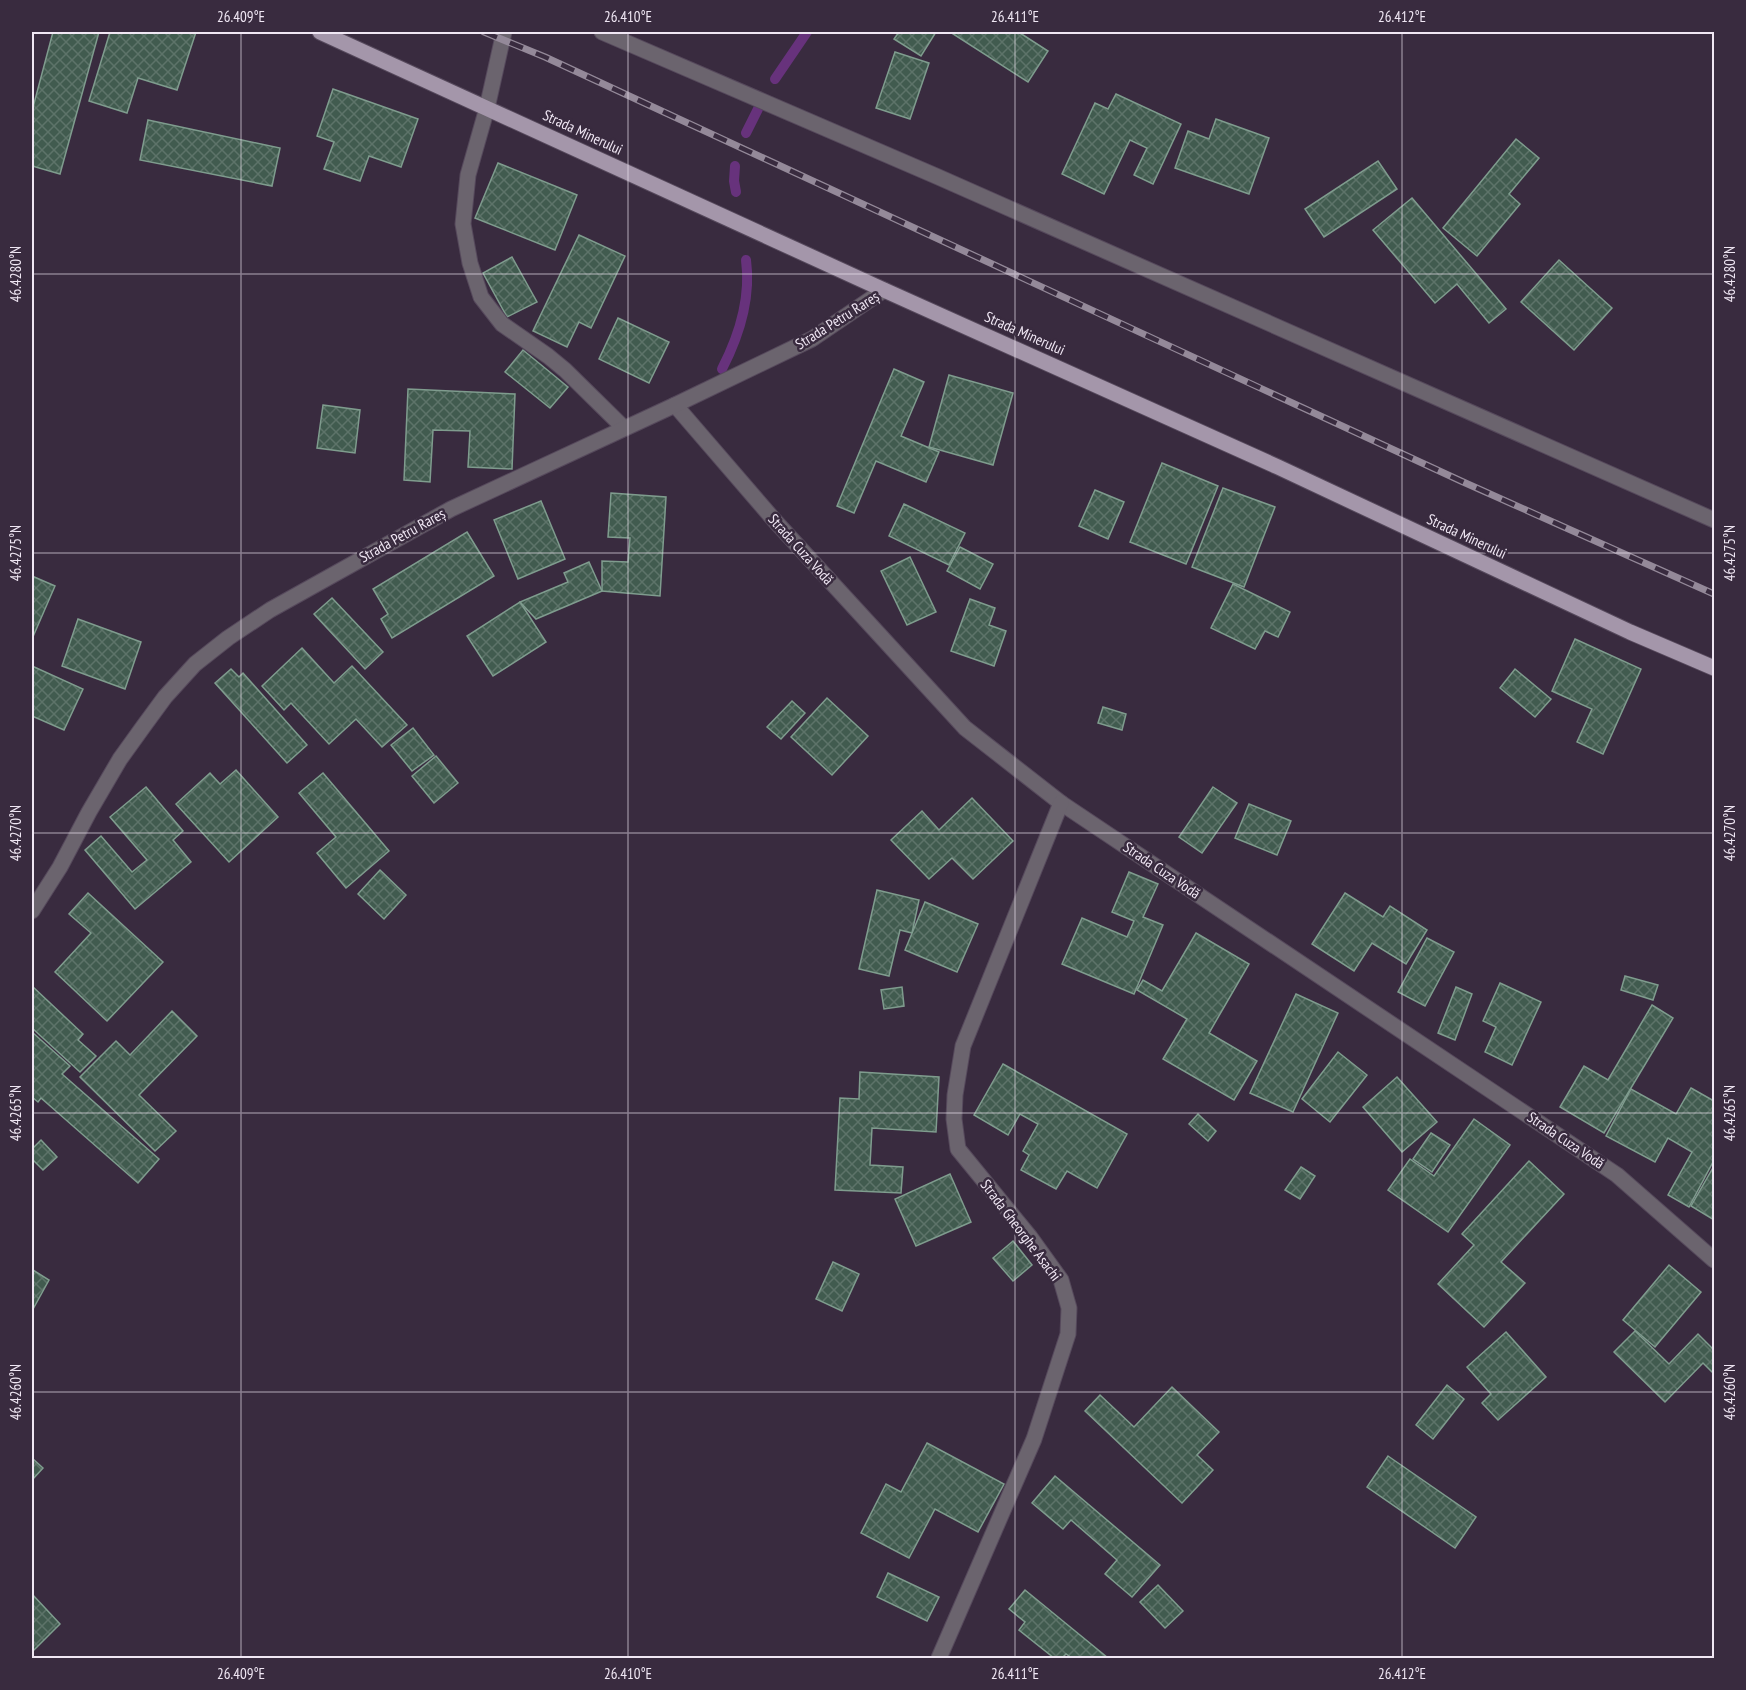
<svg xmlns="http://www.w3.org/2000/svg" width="1746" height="1690" font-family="'PT Sans Narrow',sans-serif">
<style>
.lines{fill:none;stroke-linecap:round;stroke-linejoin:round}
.stream{stroke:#67327c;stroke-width:10}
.building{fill:url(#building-cross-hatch);stroke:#7f9c8e;stroke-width:1.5}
.minor-casing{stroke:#56495c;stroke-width:17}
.major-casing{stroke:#56495c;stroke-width:17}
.minor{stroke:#6b646e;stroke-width:15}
.major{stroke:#a496aa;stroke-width:15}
.rail-casing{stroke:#948999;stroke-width:7}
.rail{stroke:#392b3f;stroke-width:4.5;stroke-dasharray:14;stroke-linecap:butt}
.ticks{fill:none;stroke:#f0e7f4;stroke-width:1.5;stroke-opacity:0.45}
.labels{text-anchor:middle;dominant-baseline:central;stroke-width:5;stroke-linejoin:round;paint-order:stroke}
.street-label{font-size:15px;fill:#f0e7f4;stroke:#392b3f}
.neatline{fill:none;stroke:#f0e7f4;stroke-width:2}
.ticks-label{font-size:15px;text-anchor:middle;fill:#f0e7f4}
</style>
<defs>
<pattern id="building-cross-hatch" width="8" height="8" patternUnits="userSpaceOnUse" patternTransform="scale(1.5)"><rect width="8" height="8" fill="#415b4f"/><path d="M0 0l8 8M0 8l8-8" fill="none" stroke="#5d7369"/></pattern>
</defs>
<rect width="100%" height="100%" fill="#392b3f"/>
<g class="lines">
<!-- stream -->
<g class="stream">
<path d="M 775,79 L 807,32"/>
<path d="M 746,133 L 758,109"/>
<path d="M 735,166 L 734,181 L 736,192"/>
<path d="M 722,369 C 739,336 751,297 746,260"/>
</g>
</g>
<!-- building -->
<g class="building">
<path d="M 51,32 L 99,32 L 60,174 L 32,166 L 32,111 L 53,32 Z"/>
<path d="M 110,32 L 196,32 L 177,90 L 138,78 L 127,113 L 89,101 Z"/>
<path d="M 899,32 L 936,32 L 921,56 L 894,39 Z"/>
<path d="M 950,32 L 1020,32 L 1020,33 L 1048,51 L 1028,82 Z"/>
<path d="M 895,52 L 929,63 L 910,119 L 876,108 Z"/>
<path d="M 333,89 L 418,119 L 401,167 L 369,156 L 360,181 L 324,169 L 334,142 L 317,136 Z"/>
<path d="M 1116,94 L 1181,124 L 1153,184 L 1134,175 L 1147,148 L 1130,140 L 1104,194 L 1062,174 L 1095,103 L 1108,109 Z"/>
<path d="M 1216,119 L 1269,138 L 1249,194 L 1175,168 L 1188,131 L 1209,139 Z"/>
<path d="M 148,120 L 280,148 L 272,186 L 140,160 Z"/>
<path d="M 1516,139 L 1539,158 L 1509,194 L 1520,204 L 1477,256 L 1443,228 Z"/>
<path d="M 1378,161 L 1397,189 L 1324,237 L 1305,209 Z"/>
<path d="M 498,163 L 577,195 L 555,250 L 475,218 Z"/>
<path d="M 1412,198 L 1506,309 L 1489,323 L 1457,284 L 1435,303 L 1373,230 Z"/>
<path d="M 579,235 L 625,256 L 591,328 L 579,322 L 567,347 L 533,331 Z"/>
<path d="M 512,257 L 537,302 L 507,317 L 483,273 Z"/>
<path d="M 1559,260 L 1612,308 L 1574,350 L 1521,302 Z"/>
<path d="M 618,318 L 669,342 L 649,383 L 599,359 Z"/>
<path d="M 523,350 L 568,387 L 550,408 L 505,372 Z"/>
<path d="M 894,369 L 924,382 L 901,436 L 939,452 L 926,482 L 876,461 L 854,513 L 837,506 Z"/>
<path d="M 949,375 L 1013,393 L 993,465 L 929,447 Z"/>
<path d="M 408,389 L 515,394 L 512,469 L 468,467 L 470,431 L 433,430 L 430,482 L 404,480 Z"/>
<path d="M 323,405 L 360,410 L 355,453 L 317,448 Z"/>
<path d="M 1162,463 L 1218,486 L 1186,564 L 1130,542 Z"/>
<path d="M 1223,488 L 1275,507 L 1244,587 L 1192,567 Z"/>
<path d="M 1095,490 L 1124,502 L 1108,539 L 1079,526 Z"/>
<path d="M 611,493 L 666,497 L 660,596 L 602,591 L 602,561 L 628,562 L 630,538 L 608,537 Z"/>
<path d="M 541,501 L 565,559 L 518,579 L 494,520 Z"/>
<path d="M 904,504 L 965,533 L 949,565 L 889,536 Z"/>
<path d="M 467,532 L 494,576 L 392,638 L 381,619 L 388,614 L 373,589 Z"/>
<path d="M 960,547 L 993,564 L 980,589 L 947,571 Z"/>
<path d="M 910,557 L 936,612 L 907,625 L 881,571 Z"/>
<path d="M 589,562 L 602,591 L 536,619 L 520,602 L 568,582 L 564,573 Z"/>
<path d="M 32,576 L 55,586 L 32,639 Z"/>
<path d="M 1233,584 L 1290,612 L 1278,637 L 1265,631 L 1255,649 L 1211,628 Z"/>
<path d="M 332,598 L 383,652 L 365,669 L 314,614 Z"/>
<path d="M 970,599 L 995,608 L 989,625 L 1006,631 L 994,666 L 951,651 Z"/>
<path d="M 520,602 L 546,642 L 493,676 L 467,636 Z"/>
<path d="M 78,619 L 141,642 L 125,689 L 62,666 Z"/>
<path d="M 1575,639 L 1641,669 L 1603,754 L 1577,742 L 1592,709 L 1552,691 Z"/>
<path d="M 302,648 L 334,683 L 352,666 L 407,725 L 382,747 L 356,719 L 329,744 L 291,703 L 284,710 L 262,686 Z"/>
<path d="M 32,666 L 83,689 L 64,730 L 32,716 Z"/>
<path d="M 231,669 L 239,677 L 243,673 L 307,745 L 287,763 L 215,683 Z"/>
<path d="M 1515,669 L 1551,699 L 1535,717 L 1500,688 Z"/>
<path d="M 827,698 L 868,736 L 832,775 L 791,737 Z"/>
<path d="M 792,701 L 805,713 L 781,739 L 767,727 Z"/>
<path d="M 1103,707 L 1126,714 L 1122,730 L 1098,723 Z"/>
<path d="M 413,728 L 434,755 L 412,771 L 391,745 Z"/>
<path d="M 436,756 L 458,783 L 434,803 L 412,776 Z"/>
<path d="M 236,770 L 278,817 L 229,862 L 176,804 L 210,773 L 220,784 Z"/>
<path d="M 323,773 L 389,851 L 346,888 L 317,853 L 336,837 L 299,793 Z"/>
<path d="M 146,787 L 183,831 L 173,840 L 191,862 L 135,909 L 85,850 L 101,836 L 132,872 L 147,860 L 110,817 Z"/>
<path d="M 1213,787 L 1237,803 L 1202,853 L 1179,837 Z"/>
<path d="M 972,798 L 1013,841 L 973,879 L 952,858 L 929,879 L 891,840 L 922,811 L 939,830 Z"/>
<path d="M 1249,804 L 1291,821 L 1277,855 L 1235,838 Z"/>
<path d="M 380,870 L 406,895 L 384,919 L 358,894 Z"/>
<path d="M 1129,872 L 1158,884 L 1143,917 L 1163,925 L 1134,994 L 1062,964 L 1082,918 L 1127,937 L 1134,921 L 1112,912 Z"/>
<path d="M 877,890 L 919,900 L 912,933 L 900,930 L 889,976 L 859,969 Z"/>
<path d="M 88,893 L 163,962 L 107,1021 L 55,972 L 91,933 L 69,914 Z"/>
<path d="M 1345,893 L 1383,917 L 1390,906 L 1427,930 L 1406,964 L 1372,943 L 1354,971 L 1312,944 Z"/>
<path d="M 925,902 L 978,924 L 957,972 L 905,950 Z"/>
<path d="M 1196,933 L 1249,964 L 1209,1033 L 1257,1061 L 1234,1100 L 1163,1059 L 1187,1019 L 1137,990 L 1143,980 L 1162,991 Z"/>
<path d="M 1427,938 L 1454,952 L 1425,1006 L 1398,992 Z"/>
<path d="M 1625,976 L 1658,985 L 1653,1000 L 1621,990 Z"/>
<path d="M 1500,983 L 1541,1002 L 1512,1065 L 1485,1052 L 1496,1027 L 1483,1021 Z"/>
<path d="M 32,986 L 83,1034 L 78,1040 L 96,1056 L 80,1072 L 32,1028 Z"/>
<path d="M 902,987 L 904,1006 L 884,1009 L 881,990 Z"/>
<path d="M 1456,987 L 1472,994 L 1455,1040 L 1438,1033 Z"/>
<path d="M 1296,994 L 1338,1013 L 1293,1112 L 1250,1093 Z"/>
<path d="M 1652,1005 L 1673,1018 L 1604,1133 L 1560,1107 L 1584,1066 L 1608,1080 Z"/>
<path d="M 172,1011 L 197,1036 L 139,1095 L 176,1131 L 155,1151 L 80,1077 L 116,1041 L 130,1055 Z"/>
<path d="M 32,1032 L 70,1066 L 62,1074 L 159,1159 L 138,1183 L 41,1098 L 38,1102 L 32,1097 Z"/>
<path d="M 1338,1052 L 1367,1075 L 1330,1122 L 1302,1099 Z"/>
<path d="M 1003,1064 L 1127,1134 L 1097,1188 L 1067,1171 L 1056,1189 L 1021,1170 L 1029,1155 L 1023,1151 L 1038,1124 L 1020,1114 L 1008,1135 L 974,1115 Z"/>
<path d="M 860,1072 L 939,1077 L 936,1132 L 872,1128 L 870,1165 L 903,1167 L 901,1193 L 835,1190 L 840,1098 L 859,1099 Z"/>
<path d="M 1397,1077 L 1437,1122 L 1402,1152 L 1363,1107 Z"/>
<path d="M 1691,1088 L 1714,1101 L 1714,1160 L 1689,1207 L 1668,1195 L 1692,1152 L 1668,1138 L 1655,1162 L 1606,1136 L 1631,1089 L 1676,1114 Z"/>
<path d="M 1198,1114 L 1216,1131 L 1208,1141 L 1189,1124 Z"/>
<path d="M 1474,1119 L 1510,1145 L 1448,1232 L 1388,1190 L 1410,1159 L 1434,1176 Z"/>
<path d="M 1431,1133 L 1450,1145 L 1432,1172 L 1413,1159 Z"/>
<path d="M 41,1140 L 57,1157 L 43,1170 L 32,1159 L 32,1149 Z"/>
<path d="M 1529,1161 L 1564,1194 L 1501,1262 L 1525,1283 L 1484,1327 L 1438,1284 L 1474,1245 L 1462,1234 Z"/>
<path d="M 1714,1166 L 1714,1220 L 1691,1206 Z"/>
<path d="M 1301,1167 L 1315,1176 L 1300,1199 L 1285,1190 Z"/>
<path d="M 950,1174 L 971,1222 L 916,1246 L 895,1199 Z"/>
<path d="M 1013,1241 L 1032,1265 L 1013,1281 L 993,1258 Z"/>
<path d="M 833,1262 L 859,1274 L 842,1311 L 816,1299 Z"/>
<path d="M 1669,1265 L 1701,1292 L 1655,1347 L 1623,1320 Z"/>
<path d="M 33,1270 L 49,1280 L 32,1311 L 32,1273 Z"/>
<path d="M 1635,1331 L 1669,1364 L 1698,1334 L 1714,1350 L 1714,1374 L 1703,1363 L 1665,1402 L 1614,1352 Z"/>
<path d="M 1506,1332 L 1546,1377 L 1498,1420 L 1482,1403 L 1491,1394 L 1467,1367 Z"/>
<path d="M 1447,1385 L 1464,1399 L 1433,1439 L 1416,1425 Z"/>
<path d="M 1172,1387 L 1219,1432 L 1197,1455 L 1213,1470 L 1182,1503 L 1085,1411 L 1100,1395 L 1134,1427 Z"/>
<path d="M 927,1443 L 1004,1484 L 978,1532 L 935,1509 L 909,1558 L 861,1533 L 886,1484 L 901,1492 Z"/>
<path d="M 1388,1456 L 1476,1517 L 1455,1548 L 1367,1487 Z"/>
<path d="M 32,1458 L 43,1468 L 32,1480 Z"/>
<path d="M 1055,1476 L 1160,1565 L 1132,1597 L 1105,1574 L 1117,1560 L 1071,1520 L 1063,1529 L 1032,1503 Z"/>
<path d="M 888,1573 L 939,1597 L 927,1621 L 877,1597 Z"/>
<path d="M 1158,1585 L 1183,1611 L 1165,1628 L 1140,1602 Z"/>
<path d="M 1025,1590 L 1108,1658 L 1072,1658 L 1066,1654 L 1062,1658 L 1054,1658 L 1019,1630 L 1025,1622 L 1009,1609 Z"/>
<path d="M 32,1594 L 60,1624 L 32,1652 Z"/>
</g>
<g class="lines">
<!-- minor casing -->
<g class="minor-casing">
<g id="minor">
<path d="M 504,32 L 487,108 L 468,175 L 463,224 L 470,263 L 481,297 L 502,324 L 548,356 L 565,370 L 624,428"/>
<path d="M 602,32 L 936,176 L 1714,520"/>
<path d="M 675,405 L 775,521 L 965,728 L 1061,803 L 1617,1175 L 1714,1260"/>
<path d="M 32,911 L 60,867 L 89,812 L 120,759 L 143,727 L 165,697 L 195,664 L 228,638 L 270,610 L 451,509 L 675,405 L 812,339 L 884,290"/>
<path d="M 939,1658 L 1034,1439 L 1068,1334 L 1069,1308 L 1061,1280 L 1030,1237 L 958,1149 L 954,1119 L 955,1095 L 963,1046 L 1061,803"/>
</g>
</g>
<!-- major casing -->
<g class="major-casing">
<path id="major" d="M 320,32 L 884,290 L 1278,467 L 1630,632 L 1714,668"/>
</g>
<!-- minor -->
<use href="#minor" class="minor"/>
<!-- major -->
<use href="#major" class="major"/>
<!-- rail casing -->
<g class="rail-casing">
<path id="rail" d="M 484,32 L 545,57 L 1461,481 L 1714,594"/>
</g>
<!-- rail -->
<use href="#rail" class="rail"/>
</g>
<!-- ticks -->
<path class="ticks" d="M 241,32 L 241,1658M 628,32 L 628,1658M 1015,32 L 1015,1658M 1402,32 L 1402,1658M 32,274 L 1714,274M 32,553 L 1714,553M 32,833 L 1714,833M 32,1113 L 1714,1113M 32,1392 L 1714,1392"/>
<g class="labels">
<!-- street labels -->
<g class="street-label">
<text transform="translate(583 132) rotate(25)">Strada Minerului</text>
<text transform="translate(837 320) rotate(-32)">Strada Petru Rareș</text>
<text transform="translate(1025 333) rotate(24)">Strada Minerului</text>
<text transform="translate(402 535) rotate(-29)">Strada Petru Rareș</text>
<text transform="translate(1467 536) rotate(25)">Strada Minerului</text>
<text transform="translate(801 549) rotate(48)">Strada Cuza Vodă</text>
<text transform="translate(1162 870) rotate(34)">Strada Cuza Vodă</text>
<text transform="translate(1566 1140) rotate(34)">Strada Cuza Vodă</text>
<text transform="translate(1021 1230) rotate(53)">Strada Gheorghe Asachi</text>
</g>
</g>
<!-- border -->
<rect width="1746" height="1690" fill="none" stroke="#392b3f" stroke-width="66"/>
<rect x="33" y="33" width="1680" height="1624" class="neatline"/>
<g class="ticks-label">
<text x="241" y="22">26.409°E</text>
<text x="628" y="22">26.410°E</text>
<text x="1015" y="22">26.411°E</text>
<text x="1402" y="22">26.412°E</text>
<text transform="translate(16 274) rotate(-90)" y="5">46.4280°N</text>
<text transform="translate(1730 274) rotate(-90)" y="5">46.4280°N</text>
<text transform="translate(16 553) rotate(-90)" y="5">46.4275°N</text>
<text transform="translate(1730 553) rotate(-90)" y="5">46.4275°N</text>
<text transform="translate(16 833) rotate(-90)" y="5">46.4270°N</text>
<text transform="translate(1730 833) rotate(-90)" y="5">46.4270°N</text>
<text transform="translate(16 1113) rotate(-90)" y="5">46.4265°N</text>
<text transform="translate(1730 1113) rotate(-90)" y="5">46.4265°N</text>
<text transform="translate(16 1392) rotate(-90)" y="5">46.4260°N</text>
<text transform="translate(1730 1392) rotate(-90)" y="5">46.4260°N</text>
<text x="241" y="1679">26.409°E</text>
<text x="628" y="1679">26.410°E</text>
<text x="1015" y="1679">26.411°E</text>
<text x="1402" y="1679">26.412°E</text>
</g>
</svg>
